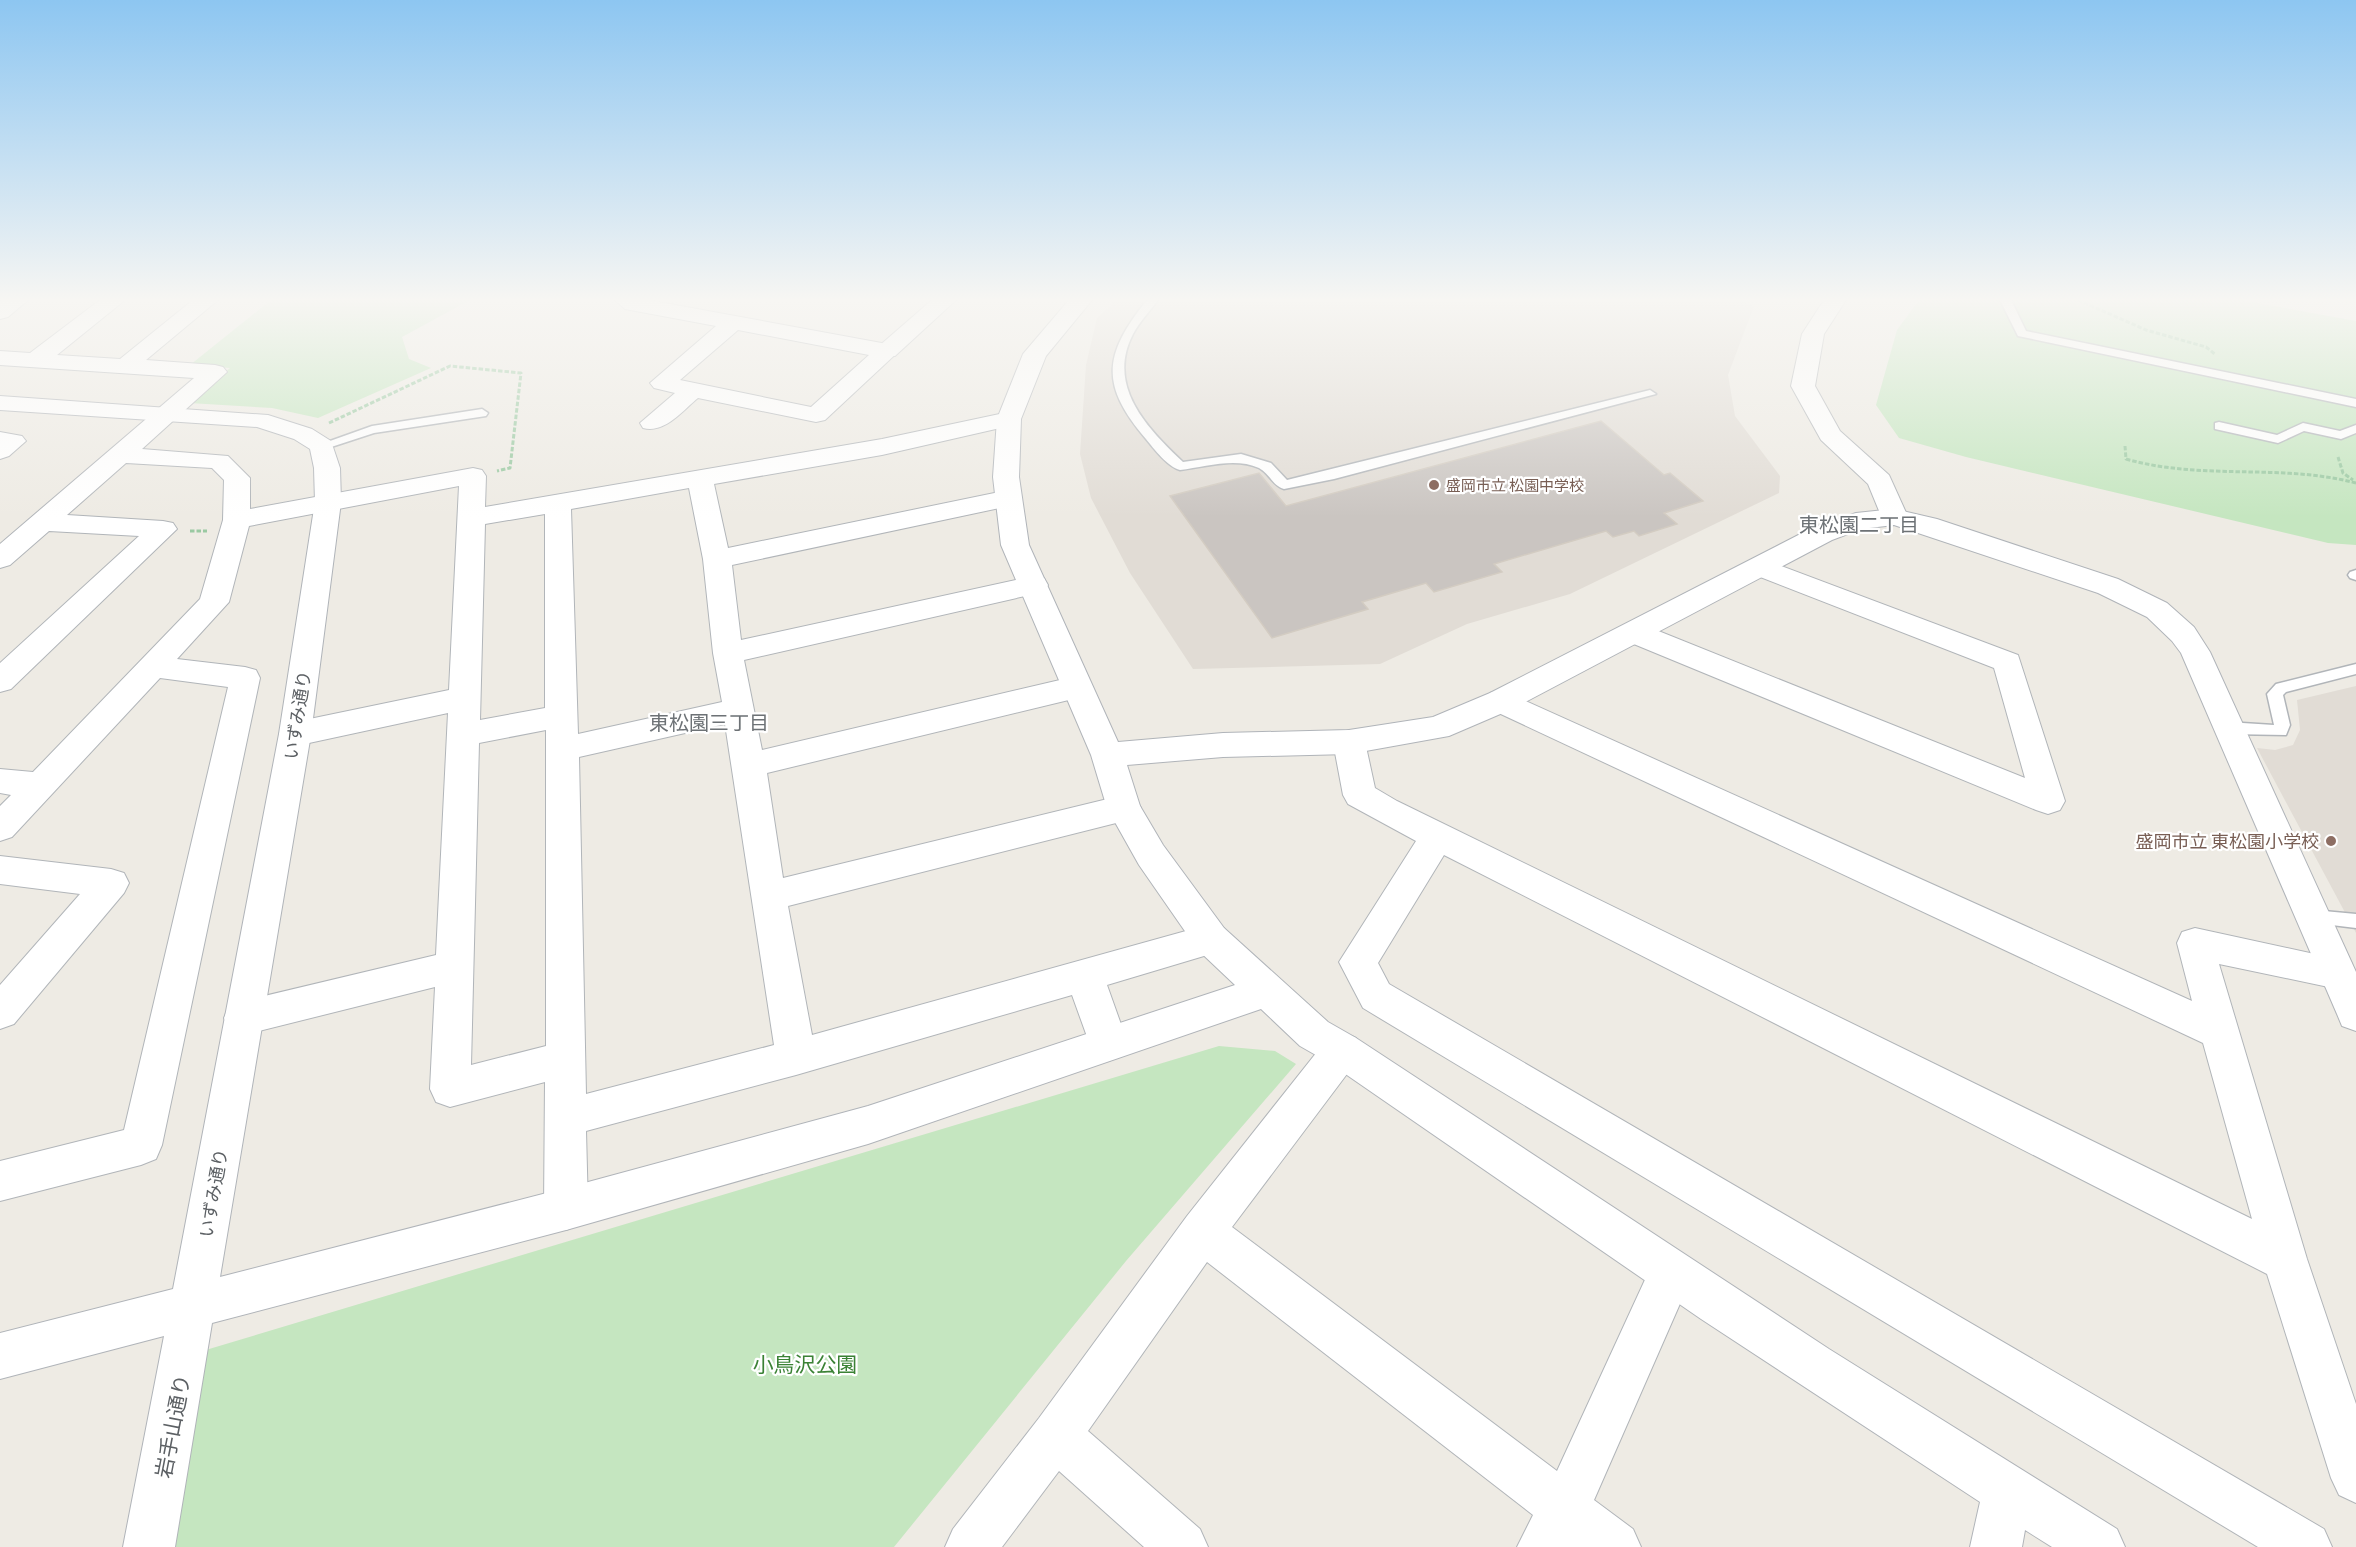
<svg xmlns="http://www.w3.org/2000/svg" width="2356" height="1547" font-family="Barlow,'Noto Sans JP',sans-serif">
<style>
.education{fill:#e1dcd5}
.green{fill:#c5e6c0}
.building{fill:#cac5c1;stroke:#d3ccc2;stroke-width:1.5}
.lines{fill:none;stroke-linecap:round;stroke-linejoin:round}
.lane-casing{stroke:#b1b5b9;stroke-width:3}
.street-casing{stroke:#b1b5b9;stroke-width:2}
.secondary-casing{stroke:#b0b4b9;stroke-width:2}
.path{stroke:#9ac9a2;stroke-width:3;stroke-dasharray:4.5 2;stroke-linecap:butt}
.lane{fill:#fff;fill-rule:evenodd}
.street{fill:#fff;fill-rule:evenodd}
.secondary{fill:#fff;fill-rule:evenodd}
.education-dot{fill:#8d6e63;stroke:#fff;stroke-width:2}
.labels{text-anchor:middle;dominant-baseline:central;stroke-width:4.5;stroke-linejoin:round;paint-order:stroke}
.far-education-label{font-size:15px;fill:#785e54;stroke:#fff;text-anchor:start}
.street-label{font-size:18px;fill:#5c6064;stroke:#fff}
.education-label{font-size:18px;fill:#785e54;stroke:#fff;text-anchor:end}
.neighbourhood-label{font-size:20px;fill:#6d7276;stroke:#fff}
.near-park-label{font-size:21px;fill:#3b8235;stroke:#fff}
.near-street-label{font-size:21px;fill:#5c6064;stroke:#fff}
</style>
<rect width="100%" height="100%" fill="#eeebe4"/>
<!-- education -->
<g class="education">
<path d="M 1117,300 L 1741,300 L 1754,306 L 1728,375 L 1735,416 L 1780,476 L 1779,493 L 1570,594 L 1467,624 L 1380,664 L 1193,669 L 1130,573 L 1091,498 L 1080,454 L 1086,365 L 1097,318 Z"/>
<path d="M 2356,686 L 2356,933 L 2257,748 L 2275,750 L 2293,745 L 2300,730 L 2297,700 Z"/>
</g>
<!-- green -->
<g class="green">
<path d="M 271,300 L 470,300 L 402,337 L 409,359 L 431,368 L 318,418 L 272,408 L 189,403 L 230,368 L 190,365 Z"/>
<path d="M 1919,300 L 2241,300 L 2356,321 L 2356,545 L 2328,543 L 1966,457 L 1899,438 L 1876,405 L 1897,330 Z"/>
<path d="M 1219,1046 L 1275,1051 L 1296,1064 L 1126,1261 L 894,1547 L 165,1547 L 189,1355 Z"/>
</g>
<!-- building -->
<path class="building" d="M 1601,421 L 1664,475 L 1670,473 L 1703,501 L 1664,513 L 1677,524 L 1639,536 L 1634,531 L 1613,537 L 1606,531 L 1494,564 L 1502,572 L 1434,592 L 1426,583 L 1362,602 L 1368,609 L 1272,638 L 1170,496 L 1259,473 L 1286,506 Z"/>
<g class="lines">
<!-- lane casing -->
<g class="lane-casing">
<g id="lane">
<path d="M 1147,300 L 1158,300 C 1150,311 1140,321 1133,334 C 1106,386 1147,428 1183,462 L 1241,454 L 1271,463 L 1287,480 L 1650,390 L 1656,394 L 1334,479 L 1284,489 C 1273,486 1269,473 1259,468 C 1235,457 1205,467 1180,470 C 1168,467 1154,449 1146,439 C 1099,384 1104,354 1147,300 Z"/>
<path d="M 2000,300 L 2011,300 L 2026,331 L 2356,399 L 2356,407 L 2018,336 Z"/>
<path d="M 482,409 L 488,413 L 486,416 L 374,433 L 322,450 L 316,446 L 372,426 Z"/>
<path d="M 2219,422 L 2277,435 L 2303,423 L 2340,431 L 2356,425 L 2356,433 L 2341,439 L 2304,431 L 2278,443 L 2215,429 L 2215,423 Z"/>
<path d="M 2356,570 L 2356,580 L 2350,578 L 2348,575 L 2350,572 Z"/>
<path d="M 2356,664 L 2356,674 L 2286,692 L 2283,695 L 2290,725 L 2286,735 L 2227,734 L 2219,728 L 2227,722 L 2274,725 L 2267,694 L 2276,684 Z"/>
<path d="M 2313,910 L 2356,914 L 2356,928 L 2307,922 L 2304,917 L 2307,912 Z"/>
</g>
</g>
<!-- street casing -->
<g class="street-casing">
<g id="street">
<path d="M 2,300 L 28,300 L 8,317 L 0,319 L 0,302 Z"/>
<path d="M 100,300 L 125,300 L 57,355 L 120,359 L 193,300 L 218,300 L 146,360 L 215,365 L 223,367 L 227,372 L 142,449 L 228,456 L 250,478 L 250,509 L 473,468 L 482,470 L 486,476 L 485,507 L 882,439 L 1009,412 L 1018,414 L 1021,419 L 1018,424 L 1009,426 L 882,455 L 714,484 L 728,548 L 1009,490 L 1018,492 L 1022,498 L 1018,504 L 1009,506 L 732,565 L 741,640 L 1034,576 L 1044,578 L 1048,585 L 1044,592 L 1034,594 L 744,660 L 762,750 L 1077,676 L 1088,679 L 1092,687 L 1088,695 L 1077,698 L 767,773 L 783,878 L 1124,795 L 1136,799 L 1141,808 L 1136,817 L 1124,821 L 788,906 L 812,1035 L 1211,924 L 1224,928 L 1229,939 L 1224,950 L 1107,985 L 1128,1044 L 1122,1056 L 1108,1061 L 1094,1056 L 1072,995 L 796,1075 L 586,1131 L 588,1209 L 581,1224 L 566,1230 L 551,1224 L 544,1209 L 545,1082 L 450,1107 L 436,1102 L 430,1089 L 435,987 L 243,1035 L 229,1030 L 224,1018 L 229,1006 L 243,1001 L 436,955 L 448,713 L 295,746 L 284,742 L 279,734 L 284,726 L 295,722 L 449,690 L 459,486 L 249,526 L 229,602 L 177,659 L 245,667 L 256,670 L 260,678 L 162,1145 L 156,1159 L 141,1165 L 0,1201 L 0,1161 L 124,1130 L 228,687 L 160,678 L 12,837 L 0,841 L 0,806 L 11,795 L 0,793 L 0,769 L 33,772 L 200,599 L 223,520 L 224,480 L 212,468 L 126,463 L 67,515 L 163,521 L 173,523 L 177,529 L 11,689 L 0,692 L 0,663 L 139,536 L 49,531 L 10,565 L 0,568 L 0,544 L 194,378 L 0,365 L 0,351 L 30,353 ZM 689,488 L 703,559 L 713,653 L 722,702 L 578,734 L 571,509 ZM 545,514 L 545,708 L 480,720 L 485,524 ZM 725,724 L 774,1045 L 586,1094 L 579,757 ZM 546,730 L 546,1046 L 471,1065 L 479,743 Z"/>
<path d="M 615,300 L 648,300 L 887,344 L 895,346 L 899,351 L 825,420 L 816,422 L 698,398 C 683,410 665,434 643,428 L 640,423 L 675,393 L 654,388 L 650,383 L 716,326 L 625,309 ZM 738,330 L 869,355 L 811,407 L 680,380 Z"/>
<path d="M 1824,300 L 1846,300 L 1824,334 L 1815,386 L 1840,431 L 1889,475 L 1908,517 L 1904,523 L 1894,525 L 1884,523 L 1868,484 L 1821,440 L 1791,386 L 1802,334 Z"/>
<path d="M 0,432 L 22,436 L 26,441 L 9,456 L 0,459 Z"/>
<path d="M 1760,558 L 2018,655 L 2065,801 L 2060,810 L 2048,814 L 2036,810 L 1624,640 L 1620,633 L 1624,626 L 1635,623 L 1646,626 L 2025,778 L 1994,668 L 1750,573 L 1746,567 L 1750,561 Z"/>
<path d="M 1501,690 L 2192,1001 L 2177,943 L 2182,932 L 2195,928 L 2351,962 L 2356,975 L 2351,984 L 2338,989 L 2219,964 L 2307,1259 L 2356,1404 L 2356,1503 L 2339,1495 L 2331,1478 L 2267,1274 L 1444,855 L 1378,963 L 1389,984 L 2324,1529 L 2332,1547 L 2258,1547 L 1363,1008 L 1339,962 L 1416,841 L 1348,804 L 1343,795 L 1333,742 L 1338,734 L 1349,730 L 1360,734 L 1365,742 L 1375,788 L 1397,801 L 2252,1219 L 2203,1043 L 1490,709 L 1485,701 L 1490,693 Z"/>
<path d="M 0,856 L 111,869 L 124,873 L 129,883 L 124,893 L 14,1024 L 0,1029 L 0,985 L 80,894 L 0,884 Z"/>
<path d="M 1342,1032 L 1356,1038 L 1362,1050 L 1356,1062 L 1232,1227 L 1557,1471 L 1655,1258 L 1671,1252 L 1687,1258 L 1693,1274 L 1594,1500 L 1633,1529 L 1641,1547 L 1517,1547 L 1533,1515 L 1207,1262 L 1088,1431 L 1200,1529 L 1208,1547 L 1144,1547 L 1059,1471 L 1002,1547 L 945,1547 L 953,1529 L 1039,1418 L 1187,1216 L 1328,1038 Z"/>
</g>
</g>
<!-- secondary casing -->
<g class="secondary-casing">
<g id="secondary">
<path d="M 932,300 L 956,300 L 895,356 L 879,356 L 875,351 L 879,346 Z"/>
<path d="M 1069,300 L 1092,300 L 1046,356 L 1021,419 L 1019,477 L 1029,545 L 1118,742 L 1223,733 L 1349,730 L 1433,717 L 1490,693 L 1812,528 L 1856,513 L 1894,509 L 1937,519 L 2118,579 L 2167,603 L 2194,627 L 2210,652 L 2356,972 L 2356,1031 L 2342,1026 L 2337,1014 L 2181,653 L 2172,641 L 2147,617 L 2098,593 L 1894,525 L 1861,529 L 1832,540 L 1512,709 L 1449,736 L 1349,754 L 1223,757 L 1127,765 L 1140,806 L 1163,845 L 1224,928 L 1328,1022 L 1356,1038 L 1829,1349 L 2117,1529 L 2125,1547 L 2052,1547 L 2025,1530 L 2022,1547 L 1970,1547 L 1980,1502 L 1701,1319 L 1328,1062 L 1300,1046 L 1261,1009 L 868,1144 L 566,1230 L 212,1323 L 175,1547 L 123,1547 L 164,1336 L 0,1379 L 0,1333 L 173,1289 L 279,734 L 315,502 L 314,468 L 310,449 L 294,439 L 257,427 L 0,410 L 0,396 L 268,415 L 312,429 L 331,441 L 340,468 L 341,502 L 311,734 L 220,1277 L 566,1188 L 868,1106 L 1235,985 L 1198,950 L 1139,865 L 1107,808 L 1091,755 L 1001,545 L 993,477 L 997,419 L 1023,354 Z"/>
</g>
</g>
<!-- path -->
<g class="path">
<path d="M 2078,300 L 2146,330 L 2206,347 L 2216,355"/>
<path d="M 329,423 L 450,366 L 521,373 L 510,468 L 497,471"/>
<path d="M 2125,446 L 2126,459 C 2203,481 2280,463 2356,483"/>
<path d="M 2338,457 L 2343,473 L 2353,480"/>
<path d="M 190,531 L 207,531"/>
</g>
<!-- lane -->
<use href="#lane" class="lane"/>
<!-- street -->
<use href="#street" class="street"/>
<!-- secondary -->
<use href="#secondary" class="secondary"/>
</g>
<!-- sky -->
<linearGradient id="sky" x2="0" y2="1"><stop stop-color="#8dc6f1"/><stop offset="0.58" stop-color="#f7f6f3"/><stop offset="1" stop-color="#f7f6f3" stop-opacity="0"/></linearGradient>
<rect width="2356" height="517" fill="url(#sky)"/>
<!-- markers -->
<g class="education-dot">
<circle cx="1434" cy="485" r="6"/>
<circle cx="2331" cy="841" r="6"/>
</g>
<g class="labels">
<!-- far-education labels -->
<g class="far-education-label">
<text x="1446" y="485">盛岡市立 松園中学校</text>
</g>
<!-- street labels -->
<g class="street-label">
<text transform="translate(297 715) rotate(-81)">いずみ通り</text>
<text transform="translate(213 1193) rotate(-80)">いずみ通り</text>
</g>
<!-- education labels -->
<g class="education-label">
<text x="2319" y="841">盛岡市立 東松園小学校</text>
</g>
<!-- neighbourhood labels -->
<g class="neighbourhood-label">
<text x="1859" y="524">東松園二丁目</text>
<text x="709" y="722">東松園三丁目</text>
</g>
<!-- near-park labels -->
<g class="near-park-label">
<text x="805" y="1363">小鳥沢公園</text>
</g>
<!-- near-street labels -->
<g class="near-street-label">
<text transform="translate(172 1426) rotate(-79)">岩手山通り</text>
</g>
</g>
</svg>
